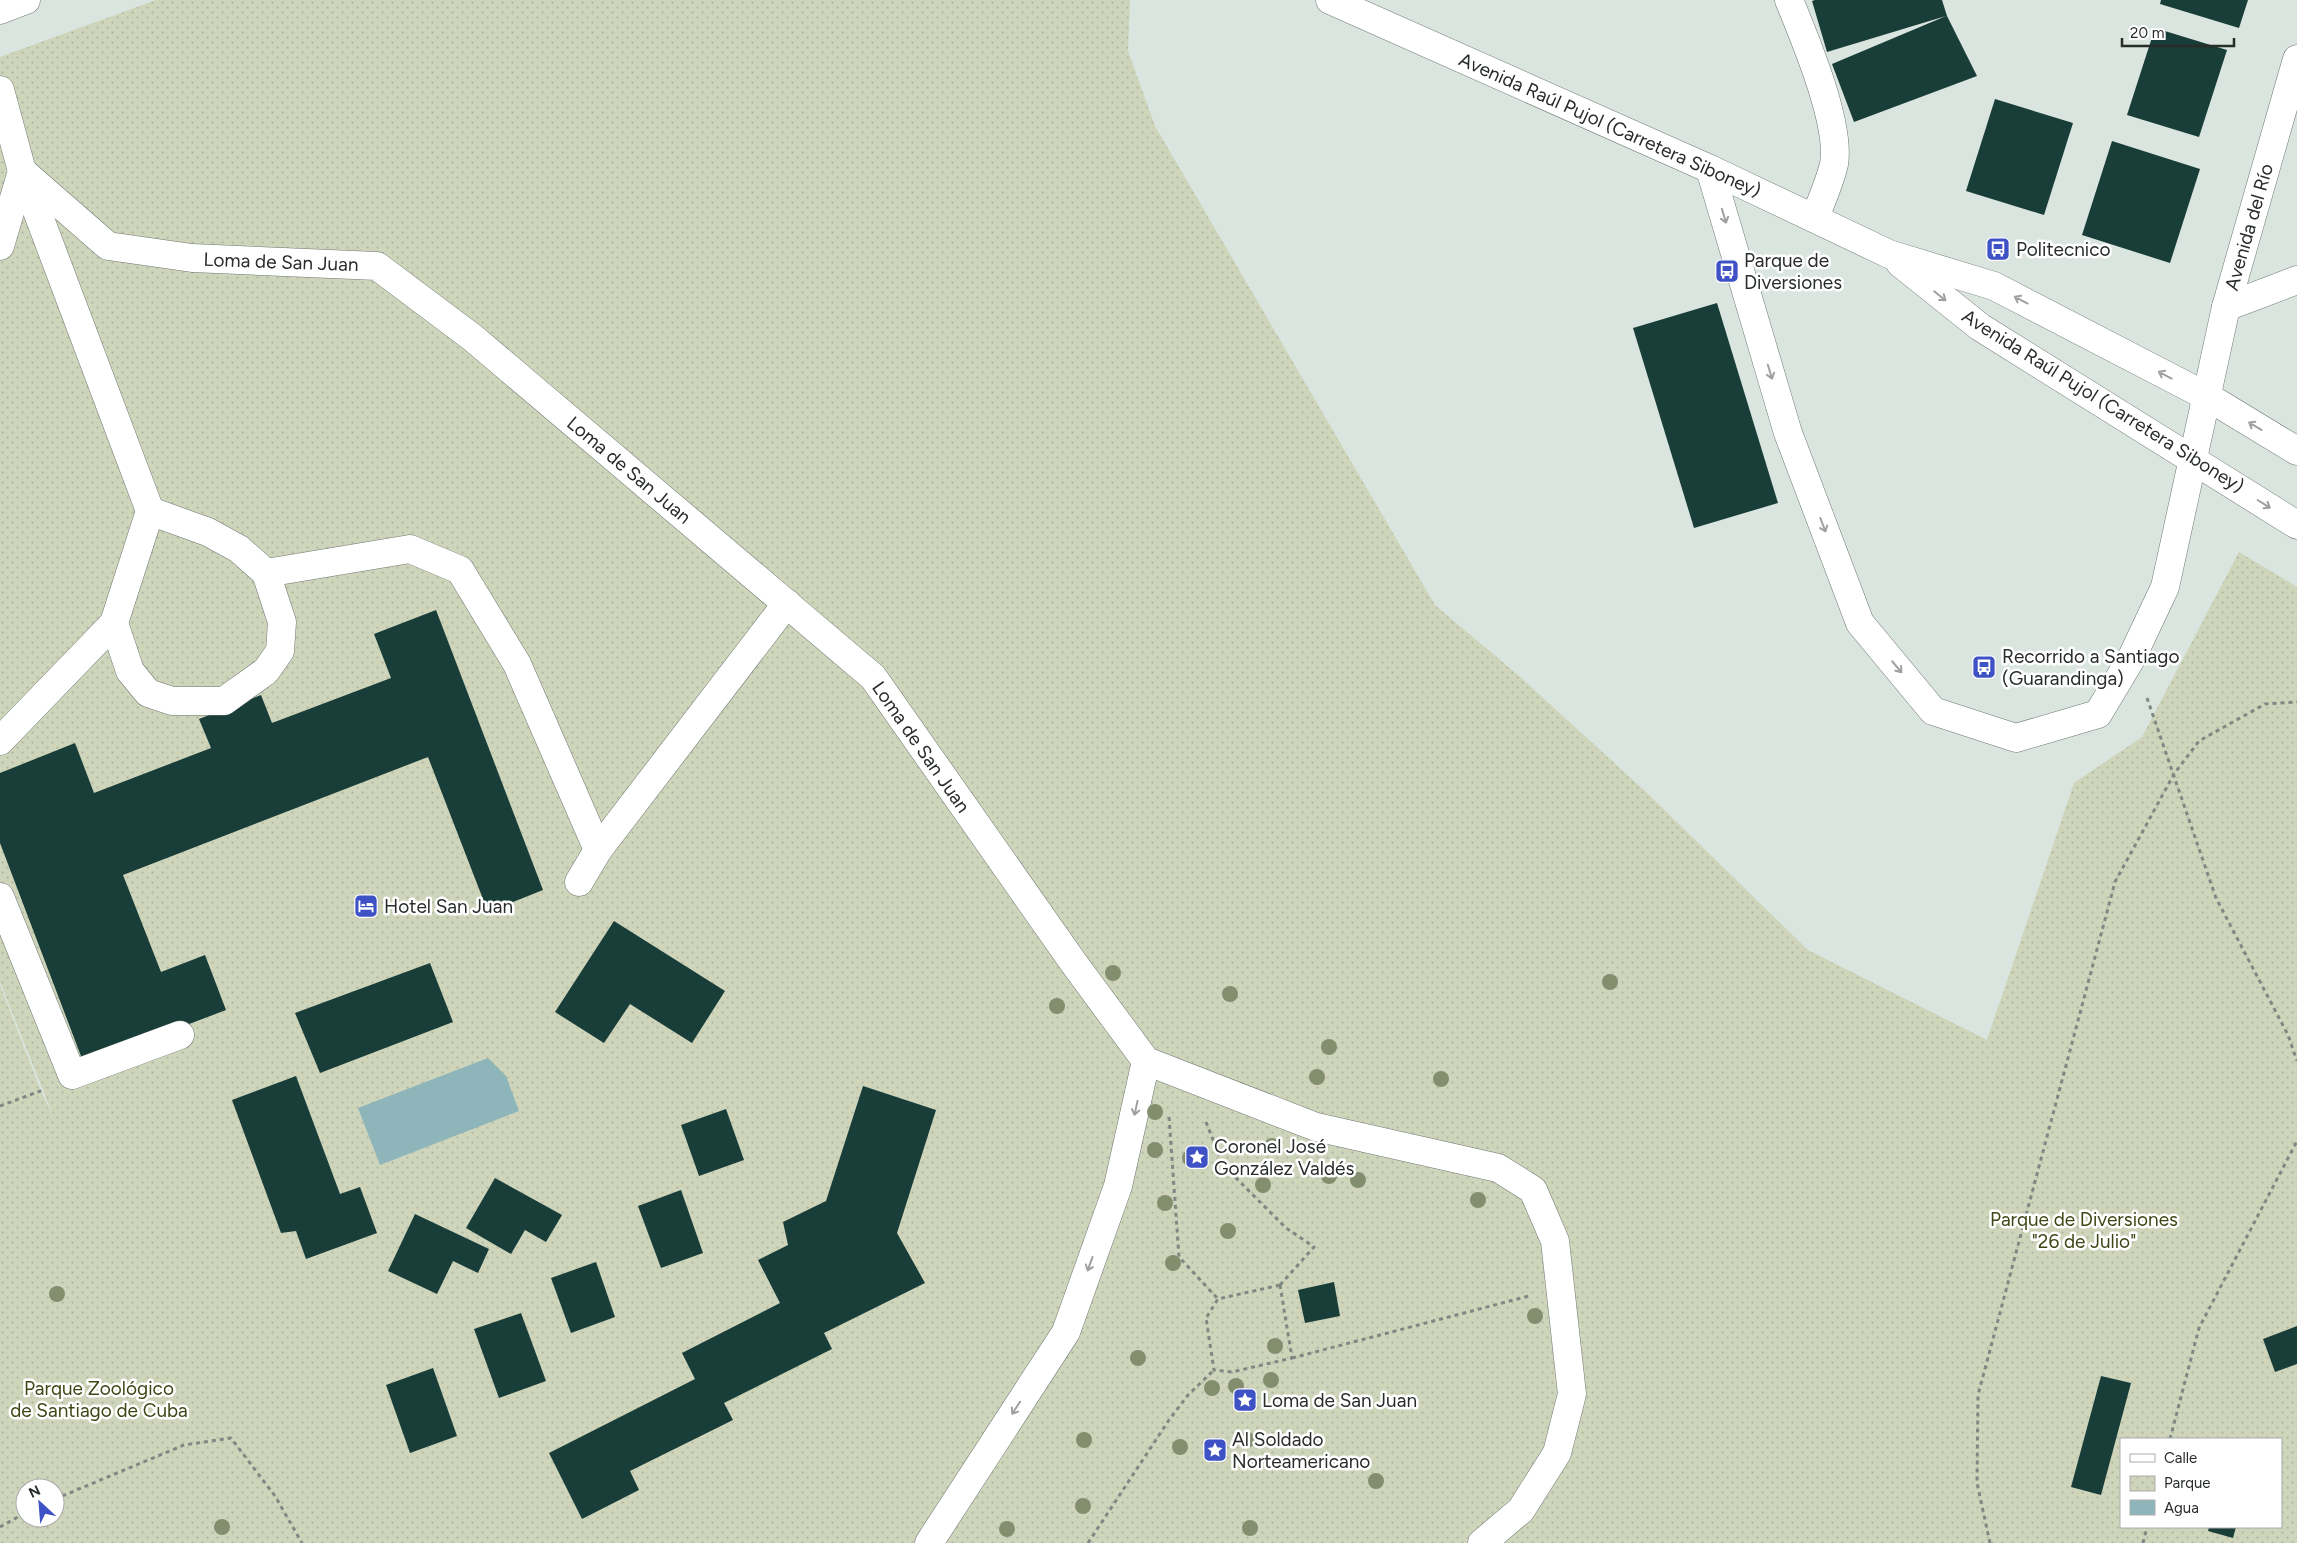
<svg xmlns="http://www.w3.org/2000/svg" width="2297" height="1543" font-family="Figtree,sans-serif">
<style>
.park{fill:url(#park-dots);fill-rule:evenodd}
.water{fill:#8db5ba}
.building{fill:#193d39}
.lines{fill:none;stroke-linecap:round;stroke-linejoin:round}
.minor-casing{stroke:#6d7872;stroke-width:29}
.major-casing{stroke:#6d7872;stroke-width:29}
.path{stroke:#7f8883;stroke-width:3;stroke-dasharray:4 4;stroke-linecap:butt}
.minor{stroke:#fff;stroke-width:28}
.major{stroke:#fff;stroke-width:28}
.tree{fill:#838e6f}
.oneway{stroke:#9ea09f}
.labels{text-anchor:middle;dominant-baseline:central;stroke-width:5;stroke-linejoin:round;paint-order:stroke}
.street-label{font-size:19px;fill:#282d2a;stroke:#fff}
.poi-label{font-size:19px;fill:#282d2a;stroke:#fff;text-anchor:start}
.park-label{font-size:19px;fill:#3d4715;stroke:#fff}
</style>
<defs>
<pattern id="park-dots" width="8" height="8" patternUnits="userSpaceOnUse" patternTransform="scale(1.25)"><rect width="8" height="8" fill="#ced5bb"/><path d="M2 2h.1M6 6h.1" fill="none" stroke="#b1b7a1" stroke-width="1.8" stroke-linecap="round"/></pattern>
</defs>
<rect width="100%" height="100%" fill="#d9e5de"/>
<!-- park -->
<path class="park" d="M 156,0 L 1130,0 L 1128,51 L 1155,126 L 1435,605 L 1518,675 L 1646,792 L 1808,950 L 1987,1040 L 2074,783 L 2142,737 L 2239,552 L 2297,587 L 2297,1543 L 0,1543 L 0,985 L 41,1091 L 54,1118 L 0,982 L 0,57 ZM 2121,1439 L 2281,1439 L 2281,1527 L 2121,1527 ZM 25,1488 L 55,1488 L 55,1518 L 25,1518 Z"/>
<!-- water -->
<path class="water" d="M 488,1058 L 506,1076 L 519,1111 L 380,1165 L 358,1108 Z"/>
<!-- building -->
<g class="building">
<path d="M 1815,0 L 1942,0 L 1947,16 L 1977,76 L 1854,122 L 1832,64 L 1946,16 L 1827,52 L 1812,1 Z"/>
<path d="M 2161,0 L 2248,0 L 2239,28 L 2160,4 Z"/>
<path d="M 2155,28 L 2227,50 L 2199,137 L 2127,115 Z"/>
<path d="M 1995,99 L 2073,123 L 2044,215 L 1966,191 Z"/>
<path d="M 2112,141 L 2200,169 L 2170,263 L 2082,235 Z"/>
<path d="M 1717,303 L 1778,503 L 1694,528 L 1633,328 Z"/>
<path d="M 436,610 L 543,890 L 488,912 L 428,757 L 123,875 L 161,972 L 205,955 L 226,1010 L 84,1064 L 0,843 L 0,773 L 75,743 L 94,793 L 211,748 L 199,719 L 261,695 L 272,723 L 391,678 L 374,634 Z"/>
<path d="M 614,921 L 725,991 L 692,1043 L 630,1004 L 604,1043 L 555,1012 Z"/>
<path d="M 430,963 L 453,1022 L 320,1073 L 295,1013 Z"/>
<path d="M 296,1076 L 340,1194 L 360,1187 L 377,1233 L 306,1259 L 296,1231 L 281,1233 L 232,1100 Z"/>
<path d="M 863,1086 L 936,1110 L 897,1233 L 925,1283 L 824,1333 L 832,1349 L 724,1403 L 733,1420 L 630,1471 L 639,1490 L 582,1519 L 549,1453 L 695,1379 L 682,1353 L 780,1303 L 758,1260 L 788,1245 L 783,1222 L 826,1201 Z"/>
<path d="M 726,1109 L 744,1160 L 699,1176 L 681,1125 Z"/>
<path d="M 495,1178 L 562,1215 L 546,1242 L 525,1230 L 511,1254 L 466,1228 Z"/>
<path d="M 681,1190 L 703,1253 L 661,1268 L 638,1206 Z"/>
<path d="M 415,1214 L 489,1249 L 478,1273 L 453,1261 L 437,1294 L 388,1271 Z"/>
<path d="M 596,1262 L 615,1317 L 571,1333 L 551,1278 Z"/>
<path d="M 1334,1282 L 1340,1316 L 1305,1323 L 1298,1290 Z"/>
<path d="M 521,1313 L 546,1381 L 499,1398 L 474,1329 Z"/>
<path d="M 2297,1326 L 2297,1364 L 2275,1372 L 2263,1339 Z"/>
<path d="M 433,1368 L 457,1436 L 410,1453 L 386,1385 Z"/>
<path d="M 2101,1376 L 2131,1383 L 2101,1495 L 2071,1487 Z"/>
<path d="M 2209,1527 L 2236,1527 L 2233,1538 L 2208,1531 Z"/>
</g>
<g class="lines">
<!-- minor casing -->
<g class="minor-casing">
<g id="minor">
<path d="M 1789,0 C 1805,39 1841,124 1834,164 C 1830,182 1821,201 1815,218"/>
<path d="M 0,90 L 22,171 L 150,511"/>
<path d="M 1710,169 L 1788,433 L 1860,623 L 1933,711 L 2016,738 L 2098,714 L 2132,657 L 2165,587 L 2226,307 L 2297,59"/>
<path d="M 22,171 L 108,246 L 192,258 L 377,266 L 473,338 L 873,677 L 1073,962 L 1146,1061 L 1316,1127 L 1498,1168 L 1533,1190 L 1555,1241 L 1572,1394 L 1557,1453 L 1521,1510 L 1482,1543"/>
<path d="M 0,246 L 22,171"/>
<path d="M 2226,307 L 2297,280"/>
<path d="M 150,511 L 208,532 L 239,549 L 266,573 L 282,622 L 280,651 L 266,671 L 224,701 L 172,701 L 148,693 L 130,671 L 114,623 Z"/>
<path d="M 266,573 L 410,549 L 460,570 L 517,664 L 598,850"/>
<path d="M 0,741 L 114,623"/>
<path d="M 579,882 L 598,850 L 787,603"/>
<path d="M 0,897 L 72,1075 L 180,1035"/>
<path d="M 929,1543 L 1066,1332 L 1118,1186 L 1146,1061"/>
</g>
</g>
<!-- major casing -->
<g class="major-casing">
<g id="major">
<path d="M 1330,0 L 1710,169 L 1889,254 L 1994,286 L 2208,397 L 2297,451"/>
<path d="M 0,10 L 26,0"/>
<path d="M 1900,263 L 1980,327 L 2297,525"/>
</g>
</g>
<!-- path -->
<g class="path">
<path d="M 2147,698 L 2216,898 L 2288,1035 L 2297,1061"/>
<path d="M 0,1106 L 43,1090"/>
<path d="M 1169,1117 L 1179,1257 L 1218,1299"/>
<path d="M 1206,1122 L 1223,1165 L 1286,1228 L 1314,1247 L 1280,1285"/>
<path d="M 1280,1285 L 1292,1358 L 1232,1372 L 1214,1370 L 1206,1318 L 1218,1299 Z"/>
<path d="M 1292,1358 L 1529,1296"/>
<path d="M 2170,1439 L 2199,1328 L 2297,1141"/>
<path d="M 55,1499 L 184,1445 L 231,1438 L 275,1496 L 302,1543"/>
<path d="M 0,1527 L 25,1513"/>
<path d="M 1088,1543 L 1169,1420 L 1188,1395 L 1214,1370"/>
<path d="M 1990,1543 L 1977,1483 L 1978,1395 L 2115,882 L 2174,774 L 2199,741 L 2265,704 L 2297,702"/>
<path d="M 2143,1543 L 2147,1527"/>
</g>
<!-- minor -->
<use href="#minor" class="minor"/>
<!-- major -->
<use href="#major" class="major"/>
</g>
<!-- trees -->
<g class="tree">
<circle cx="1113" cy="973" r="8"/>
<circle cx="1610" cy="982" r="8"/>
<circle cx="1230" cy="994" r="8"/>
<circle cx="1057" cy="1006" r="8"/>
<circle cx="1329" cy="1047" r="8"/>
<circle cx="1317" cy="1077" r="8"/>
<circle cx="1441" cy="1079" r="8"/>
<circle cx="1155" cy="1112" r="8"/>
<circle cx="1272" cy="1146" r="8"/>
<circle cx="1155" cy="1150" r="8"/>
<circle cx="1190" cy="1158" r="8"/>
<circle cx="1329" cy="1176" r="8"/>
<circle cx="1358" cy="1180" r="8"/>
<circle cx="1263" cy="1185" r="8"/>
<circle cx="1478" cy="1200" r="8"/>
<circle cx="1165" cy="1203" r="8"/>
<circle cx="1228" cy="1231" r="8"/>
<circle cx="1173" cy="1263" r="8"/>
<circle cx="57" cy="1294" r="8"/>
<circle cx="1535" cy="1316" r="8"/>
<circle cx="1275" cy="1346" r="8"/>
<circle cx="1138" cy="1358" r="8"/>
<circle cx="1271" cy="1380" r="8"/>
<circle cx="1236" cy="1386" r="8"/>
<circle cx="1212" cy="1388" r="8"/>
<circle cx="1084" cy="1440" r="8"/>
<circle cx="1247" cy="1440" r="8"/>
<circle cx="1180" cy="1447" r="8"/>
<circle cx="1376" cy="1481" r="8"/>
<circle cx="1083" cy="1506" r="8"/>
<circle cx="222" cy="1527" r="8"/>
<circle cx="1250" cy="1528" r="8"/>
<circle cx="1007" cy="1529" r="8"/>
</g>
<!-- one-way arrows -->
<defs><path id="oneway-shaft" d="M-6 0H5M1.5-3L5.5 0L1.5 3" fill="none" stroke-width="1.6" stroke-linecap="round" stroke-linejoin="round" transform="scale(1.25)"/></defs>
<g class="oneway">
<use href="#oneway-shaft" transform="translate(1724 216) rotate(73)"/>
<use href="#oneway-shaft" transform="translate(1940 296) rotate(39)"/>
<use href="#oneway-shaft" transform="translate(2021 300) rotate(-152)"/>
<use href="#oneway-shaft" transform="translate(1770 372) rotate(73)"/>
<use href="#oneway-shaft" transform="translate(2165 375) rotate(-152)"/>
<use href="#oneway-shaft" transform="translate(2255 426) rotate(-149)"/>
<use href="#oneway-shaft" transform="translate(2264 504) rotate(32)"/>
<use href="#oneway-shaft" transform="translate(1823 525) rotate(69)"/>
<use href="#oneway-shaft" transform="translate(1897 667) rotate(50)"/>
<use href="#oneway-shaft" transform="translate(1136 1108) rotate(102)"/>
<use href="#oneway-shaft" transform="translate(1090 1264) rotate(110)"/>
<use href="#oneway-shaft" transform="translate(1016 1408) rotate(123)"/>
</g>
<!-- icons -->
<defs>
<g id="bus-square" transform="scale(1.25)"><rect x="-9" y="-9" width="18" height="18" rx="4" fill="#3e52c5" stroke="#fff"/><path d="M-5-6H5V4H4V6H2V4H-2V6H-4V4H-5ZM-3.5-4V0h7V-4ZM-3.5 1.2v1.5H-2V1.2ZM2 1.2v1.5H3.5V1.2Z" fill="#fff"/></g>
<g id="hotel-square" transform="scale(1.25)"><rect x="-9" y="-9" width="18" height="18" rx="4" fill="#3e52c5" stroke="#fff"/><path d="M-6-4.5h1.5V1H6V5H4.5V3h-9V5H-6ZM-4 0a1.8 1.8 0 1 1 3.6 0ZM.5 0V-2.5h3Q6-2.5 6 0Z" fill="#fff"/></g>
<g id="sight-square" transform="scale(1.25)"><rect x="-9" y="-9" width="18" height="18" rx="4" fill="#3e52c5" stroke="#fff"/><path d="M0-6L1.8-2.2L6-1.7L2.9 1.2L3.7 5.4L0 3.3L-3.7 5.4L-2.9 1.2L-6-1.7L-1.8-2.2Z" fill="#fff"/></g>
</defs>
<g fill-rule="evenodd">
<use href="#bus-square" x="1998" y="249"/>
<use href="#bus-square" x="1727" y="271"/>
<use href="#bus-square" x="1984" y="667"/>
<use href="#hotel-square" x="366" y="906"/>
<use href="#sight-square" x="1197" y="1157"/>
<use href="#sight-square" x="1245" y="1400"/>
<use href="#sight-square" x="1215" y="1450"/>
</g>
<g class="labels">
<!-- street labels -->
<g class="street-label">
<text transform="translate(1610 125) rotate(24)">Avenida Raúl Pujol (Carretera Siboney)</text>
<text transform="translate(2249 227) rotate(-74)">Avenida del Río</text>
<text transform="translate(281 262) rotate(2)">Loma de San Juan</text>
<text transform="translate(2103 401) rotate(32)">Avenida Raúl Pujol (Carretera Siboney)</text>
<text transform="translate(629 470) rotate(40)">Loma de San Juan</text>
<text transform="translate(921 747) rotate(55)">Loma de San Juan</text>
</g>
<!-- poi labels -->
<g class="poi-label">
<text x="2016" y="249">Politecnico</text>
<text x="1744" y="260">Parque de<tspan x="1744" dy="22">Diversiones</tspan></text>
<text x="2002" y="656">Recorrido a Santiago<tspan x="2002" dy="22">(Guarandinga)</tspan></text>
<text x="384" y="906">Hotel San Juan</text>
<text x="1214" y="1146">Coronel José<tspan x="1214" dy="22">González Valdés</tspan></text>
<text x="1262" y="1400">Loma de San Juan</text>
<text x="1232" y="1439">Al Soldado<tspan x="1232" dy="22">Norteamericano</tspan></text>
</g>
<!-- park labels -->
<g class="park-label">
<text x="2084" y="1219">Parque de Diversiones<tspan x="2084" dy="22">"26 de Julio"</tspan></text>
<text x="99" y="1388">Parque Zoológico<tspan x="99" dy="22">de Santiago de Cuba</tspan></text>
</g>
</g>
<!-- legend -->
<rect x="2120" y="1438" width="162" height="90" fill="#ffffff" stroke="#a9abaa"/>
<rect x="2130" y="1454" width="25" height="8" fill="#ffffff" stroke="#a9abaa"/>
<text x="2164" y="1463" font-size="15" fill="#282d2a">Calle</text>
<rect x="2130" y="1476" width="25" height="15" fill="url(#park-dots)" stroke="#a9abaa"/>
<text x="2164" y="1488" font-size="15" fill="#282d2a">Parque</text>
<rect x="2130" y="1500" width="25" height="15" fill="#8db5ba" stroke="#a9abaa"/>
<text x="2164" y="1513" font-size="15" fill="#282d2a">Agua</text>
<!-- north arrow -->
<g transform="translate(40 1503) rotate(334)"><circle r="24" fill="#ffffff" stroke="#a9abaa"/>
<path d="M0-4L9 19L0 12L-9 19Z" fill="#3e52c5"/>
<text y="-8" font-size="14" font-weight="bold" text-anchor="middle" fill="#282d2a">N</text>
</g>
<!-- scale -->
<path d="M2122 38v8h112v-8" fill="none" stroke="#282d2a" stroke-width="2.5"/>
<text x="2130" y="38" font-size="15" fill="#282d2a" stroke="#ffffff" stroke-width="4" paint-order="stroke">20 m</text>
</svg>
